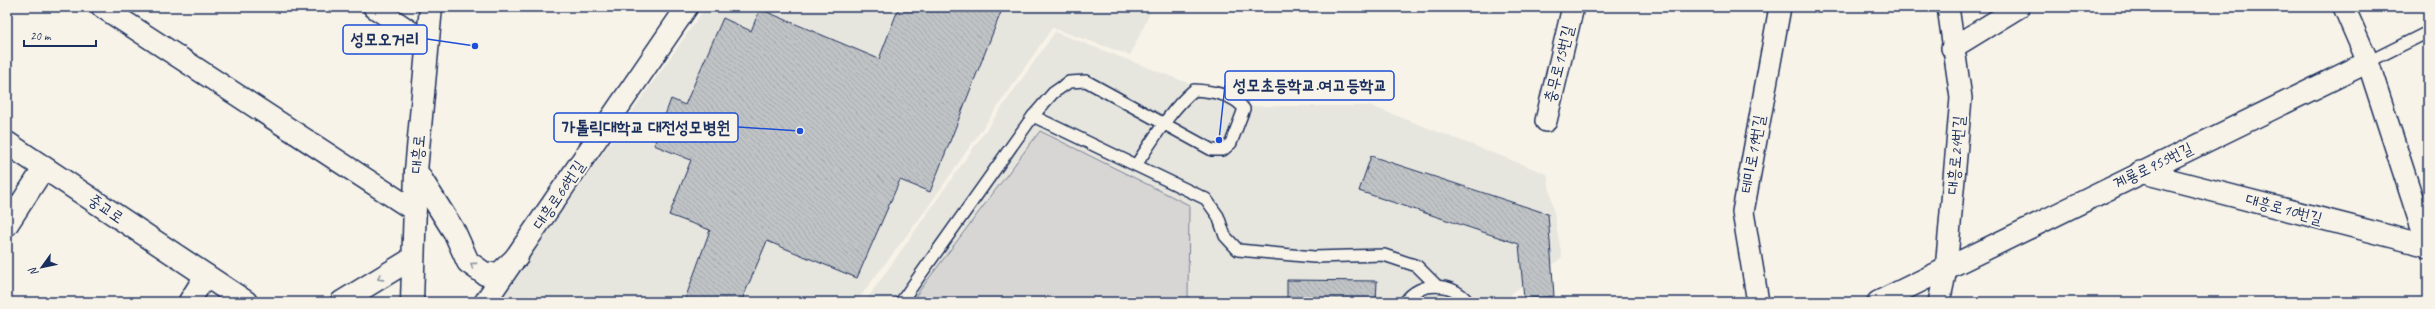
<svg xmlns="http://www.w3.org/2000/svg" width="2435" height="309" font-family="Caveat,'Poor Story',sans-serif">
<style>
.built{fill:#e6e5de}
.pitch{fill:#d7d6d4;stroke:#798299}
.building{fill:url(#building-back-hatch);stroke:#1b2f5e}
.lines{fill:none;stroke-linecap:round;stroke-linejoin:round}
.service-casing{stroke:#1b2f5e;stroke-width:14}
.minor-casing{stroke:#1b2f5e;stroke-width:24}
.tertiary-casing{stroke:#1b2f5e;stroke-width:25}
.secondary-casing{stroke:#1b2f5e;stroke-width:25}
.service{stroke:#f7f3e8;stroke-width:11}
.minor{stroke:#f7f3e8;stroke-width:21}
.tertiary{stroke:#f7f3e8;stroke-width:22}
.secondary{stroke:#f7f3e8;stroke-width:22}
.oneway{stroke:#8991a3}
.labels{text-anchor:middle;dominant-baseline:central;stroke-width:4;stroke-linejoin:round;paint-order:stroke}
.street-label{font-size:16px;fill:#1b2f5e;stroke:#f7f3e8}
.leader{fill:none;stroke:#1d4ed8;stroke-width:1.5}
.callout-dot{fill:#1d4ed8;stroke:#f7f3e8;stroke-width:1.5}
.callout{fill:#f7f3e8;stroke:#1d4ed8;stroke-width:1.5}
.callout-label{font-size:17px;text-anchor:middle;font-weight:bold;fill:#1b2f5e}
</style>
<defs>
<pattern id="building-back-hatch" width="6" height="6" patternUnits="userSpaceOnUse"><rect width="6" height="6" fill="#c0c3c5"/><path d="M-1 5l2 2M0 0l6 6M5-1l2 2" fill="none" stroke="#a4a8ac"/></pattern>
</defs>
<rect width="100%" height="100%" fill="#f7f3e8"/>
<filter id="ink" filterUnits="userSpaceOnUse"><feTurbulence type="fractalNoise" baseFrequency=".025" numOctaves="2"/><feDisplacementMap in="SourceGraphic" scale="8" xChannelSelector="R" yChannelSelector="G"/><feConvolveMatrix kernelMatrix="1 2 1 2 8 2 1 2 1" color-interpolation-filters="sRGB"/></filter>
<g filter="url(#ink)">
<!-- built -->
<g class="built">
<path d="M 706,7 L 1153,7 L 1130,55 L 1052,28 L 928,207 L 856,302 L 508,302 L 504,293 Z"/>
<path d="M 1055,32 L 1248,106 L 1371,106 L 1547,174 L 1562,258 L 1512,293 L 1506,302 L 865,302 Z"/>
</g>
<!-- pitch -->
<path class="pitch" d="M 1040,131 L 1189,205 L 1188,302 L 911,302 Z"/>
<!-- building -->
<g class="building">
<path d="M 899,7 L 1003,7 L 930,192 L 900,180 L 857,278 L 767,241 L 741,302 L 684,302 L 710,230 L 669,215 L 691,160 L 654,145 L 671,99 L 685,105 L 723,18 L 751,31 L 760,9 L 879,59 Z"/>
<path d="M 1371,156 L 1548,214 L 1554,296 L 1524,299 L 1519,244 L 1359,191 Z"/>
<path d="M 1287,280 L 1377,281 L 1376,302 L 1287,302 Z"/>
</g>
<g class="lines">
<!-- service casing -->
<g class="service-casing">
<g id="service">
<path d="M 2368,62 L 2428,32"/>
<path d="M 1033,116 L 1206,199 L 1218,216 L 1225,236 L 1238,250 L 1314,257 L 1384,255 L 1417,266 L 1437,286"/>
<path d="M 901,302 L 1033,116 L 1053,93 L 1069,82 L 1086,81 L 1212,150 L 1223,150 L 1231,143 L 1244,109 C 1234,94 1211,91 1194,90 C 1170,110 1153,140 1136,165"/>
<path d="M 1405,302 C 1420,280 1453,282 1468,302"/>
</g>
</g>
<!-- minor casing -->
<g class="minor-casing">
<g id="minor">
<path d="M 102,7 L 415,211"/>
<path d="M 374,7 L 427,43"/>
<path d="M 2344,7 L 2368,62 L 2428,247"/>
<path d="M 1952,48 L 2019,7"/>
<path d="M 1546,121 L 1573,7"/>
<path d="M 2140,172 L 2428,246"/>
<path d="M 7,225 L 44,168"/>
<path d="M 189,302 L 206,275"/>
<path d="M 341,302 L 413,258"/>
<path d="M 485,302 L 687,7"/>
<path d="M 1758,302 L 1743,212 L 1780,7"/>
<path d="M 1878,302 L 2368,62"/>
<path d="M 1939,302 L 1946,270 L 1961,98 L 1948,7"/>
</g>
</g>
<!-- tertiary casing -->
<g class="tertiary-casing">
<path id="tertiary" d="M 416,171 L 455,233 L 468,262 L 485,274 L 500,273 L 517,257"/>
</g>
<!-- secondary casing -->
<g class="secondary-casing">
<g id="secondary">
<path d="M 7,143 L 246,302"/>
<path d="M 412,302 L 416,171 L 431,7"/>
</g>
</g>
<!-- service -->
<use href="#service" class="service"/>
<!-- minor -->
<use href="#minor" class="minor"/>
<!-- tertiary -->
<use href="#tertiary" class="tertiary"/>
<!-- secondary -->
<use href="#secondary" class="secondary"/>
</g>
<!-- one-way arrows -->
<defs><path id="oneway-chevron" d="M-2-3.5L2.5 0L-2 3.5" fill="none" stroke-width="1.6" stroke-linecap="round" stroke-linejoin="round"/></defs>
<g class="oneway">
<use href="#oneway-chevron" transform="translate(473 265) rotate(-144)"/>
<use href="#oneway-chevron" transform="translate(380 278) rotate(148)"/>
</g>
</g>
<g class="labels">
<!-- street labels -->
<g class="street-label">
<text transform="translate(1559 64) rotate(-76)">충무로15번길</text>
<text transform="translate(418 154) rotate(-85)">대흥로</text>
<text transform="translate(1753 154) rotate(-80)">테미로19번길</text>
<text transform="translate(1956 155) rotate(-85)">대흥로24번길</text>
<text transform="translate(2153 166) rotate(-26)">계룡로955번길</text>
<text transform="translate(559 195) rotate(-56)">대흥로66번길</text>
<text transform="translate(106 209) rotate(34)">중교로</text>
<text transform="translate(2284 209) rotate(15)">대흥로10번길</text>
</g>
</g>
<!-- callouts -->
<path class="leader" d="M475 46L427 39M1219 140L1225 85M800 131L738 127"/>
<g class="callout-dot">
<circle cx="475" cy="46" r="4"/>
<circle cx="1219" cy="140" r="4"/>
<circle cx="800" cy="131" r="4"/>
</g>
<g class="callout">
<rect x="343" y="25" width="84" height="29" rx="4"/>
<rect x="1225" y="71" width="169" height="29" rx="4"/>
<rect x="554" y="113" width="184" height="29" rx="4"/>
</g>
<g class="callout-label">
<text x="385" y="45">성모오거리</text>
<text x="1310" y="91">성모초등학교.여고등학교</text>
<text x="646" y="133">가톨릭대학교 대전성모병원</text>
</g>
<!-- margin -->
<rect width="2435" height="309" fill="none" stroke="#f7f3e8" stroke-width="24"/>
<rect x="12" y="12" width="2411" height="285" fill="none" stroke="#1b2f5e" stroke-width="1.5" filter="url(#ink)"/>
<!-- north arrow -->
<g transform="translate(42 267) rotate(237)" stroke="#f7f3e8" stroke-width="3" paint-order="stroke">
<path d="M0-3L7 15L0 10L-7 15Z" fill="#1b2f5e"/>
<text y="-6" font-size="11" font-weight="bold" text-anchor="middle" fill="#1b2f5e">N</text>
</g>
<!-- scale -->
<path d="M24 40v6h72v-6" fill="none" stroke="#1b2f5e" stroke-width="2"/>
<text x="30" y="40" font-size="12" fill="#1b2f5e" stroke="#f7f3e8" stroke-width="3" paint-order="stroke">20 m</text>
</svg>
